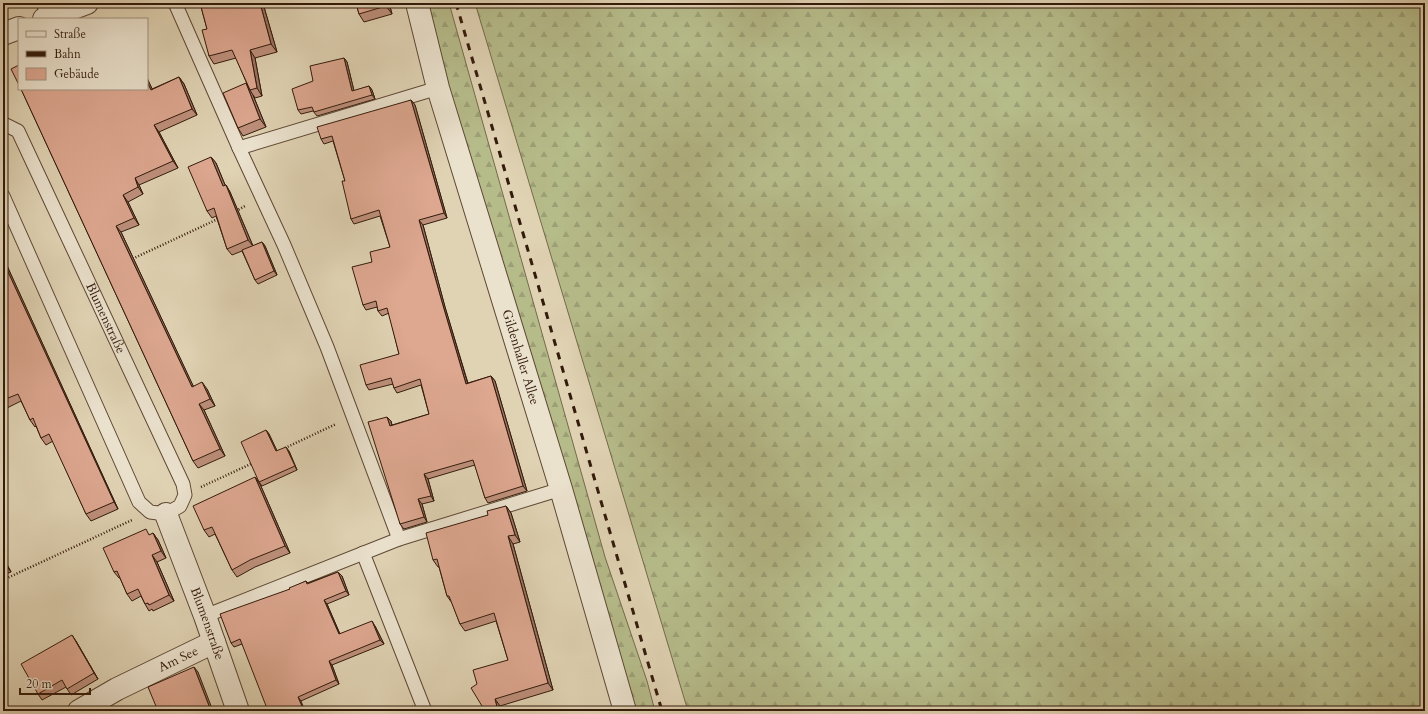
<svg xmlns="http://www.w3.org/2000/svg" width="1428" height="714" font-family="Cardo,serif">
<style>
.forest{fill:url(#forest-firs);stroke:#746a4a}
.lines{fill:none;stroke-linecap:round;stroke-linejoin:round}
.service-casing{stroke:#5e4835;stroke-width:15}
.minor-casing{stroke:#5e4835;stroke-width:24}
.path{stroke:#331a0b;stroke-width:2.5;stroke-dasharray:1 2;stroke-linecap:butt}
.service{stroke:#ebe2ce;stroke-width:13}
.minor{stroke:#ebe2ce;stroke-width:22}
.rail{stroke:#331a0b;stroke-width:3;stroke-dasharray:7 7;stroke-linecap:butt}
.wall{fill:#be907c;stroke:#331a0b}
.shaded-wall{fill:#9b7565;stroke:#331a0b}
.building{fill:#dda790;stroke:#331a0b}
.labels{text-anchor:middle;dominant-baseline:central;stroke-width:4;stroke-linejoin:round;paint-order:stroke}
.street-label{font-size:13px;fill:#331a0b;stroke:#ebe2ce}
</style>
<defs>
<pattern id="forest-firs" width="22" height="20" patternUnits="userSpaceOnUse"><rect width="22" height="20" fill="#b6bb8a"/><path d="M5 1l3.5 6h-7zM16 11l3.5 6h-7z" fill="#9da076"/></pattern>
</defs>
<rect width="100%" height="100%" fill="#e0d3b4"/>
<filter id="stains"><feTurbulence type="fractalNoise" baseFrequency=".005" numOctaves="4"/><feColorMatrix values="0 0 0 0 .2 0 0 0 0 .09 0 0 0 0 .02 0 0 0 .5 -.17"/></filter>
<radialGradient id="worn" r=".72"><stop offset=".6" stop-color="#630" stop-opacity="0"/><stop offset="1" stop-color="#630" stop-opacity=".3"/></radialGradient>
<!-- forest -->
<g class="forest">
<path d="M 423,3 L 449,3 L 605,557 L 647,681 L 655,711 L 629,711 Z"/>
<path d="M 475,3 L 1425,3 L 1425,711 L 688,711 Z"/>
</g>
<g class="lines">
<!-- service casing -->
<g class="service-casing">
<g id="service">
<path d="M 43,3 L 49,17"/>
<path d="M 175,3 L 239,148 L 284,245 L 327,347 L 399,539"/>
<path id="s1" d="M 3,125 L 6,125 L 18,131 L 183,484 L 185,495 L 180,506 L 166,514 L 150,512 L 139,502 L 3,196"/>
<path d="M 239,148 L 438,88"/>
<path d="M 363,553 L 425,711"/>
<path d="M 205,616 L 399,539 L 561,489"/>
</g>
</g>
<!-- minor casing -->
<g class="minor-casing">
<g id="minor">
<path id="s2" d="M 417,3 L 438,88 L 561,489 L 625,711"/>
<path d="M 44,19 L 87,3"/>
<path d="M 3,34 L 19,28"/>
<path id="s3" d="M 166,514 L 205,616 L 238,711"/>
<path id="s4" d="M 79,711 L 117,689 L 214,642"/>
</g>
</g>
<!-- path -->
<g class="path">
<path d="M 236,211 L 245,206"/>
<path d="M 130,260 L 220,218"/>
<path d="M 285,448 L 336,424"/>
<path d="M 201,487 L 253,463"/>
<path d="M 3,580 L 132,520"/>
</g>
<!-- service -->
<use href="#service" class="service"/>
<!-- minor -->
<use href="#minor" class="minor"/>
<!-- rail -->
<path class="rail" d="M 456,3 L 662,711"/>
</g>
<!-- wall -->
<g class="wall">
<path d="M 200,3 L 278,3 L 264,7 L 277,52 L 255,58 L 262,96 L 255,98 L 253,95 L 266,127 L 243,136 L 238,128 L 248,86 L 236,58 L 214,64 L 209,56 L 207,29 Z"/>
<path d="M 356,3 L 389,3 L 392,14 L 364,22 L 359,14 Z"/>
<path d="M 344,58 L 347,62 L 354,91 L 369,86 L 372,90 L 375,99 L 317,116 L 313,111 L 301,114 L 298,110 L 313,81 Z"/>
<path d="M 179,77 L 184,84 L 197,115 L 159,132 L 178,168 L 139,185 L 143,194 L 128,202 L 139,225 L 121,232 L 193,386 L 207,389 L 215,406 L 204,410 L 225,456 L 198,468 L 193,461 L 21,89 L 147,78 L 152,89 Z"/>
<path d="M 411,100 L 415,105 L 447,218 L 423,225 L 445,307 L 468,383 L 491,376 L 495,381 L 527,491 L 488,503 L 485,498 L 475,465 L 428,479 L 434,501 L 422,504 L 427,522 L 404,529 L 400,524 L 387,417 L 391,421 L 392,425 L 429,414 L 421,385 L 397,393 L 394,388 L 393,384 L 369,390 L 366,385 L 399,354 L 389,313 L 382,316 L 378,311 L 377,307 L 366,310 L 363,305 L 372,262 L 390,247 L 380,216 L 354,224 L 351,219 L 345,181 L 333,141 L 324,144 L 321,139 Z"/>
<path d="M 211,157 L 216,163 L 225,185 L 226,185 L 230,192 L 253,246 L 262,242 L 265,246 L 277,275 L 258,284 L 255,280 L 242,251 L 232,255 L 227,249 L 216,216 L 212,218 L 207,211 Z"/>
<path d="M 3,257 L 118,509 L 91,521 L 86,514 L 53,441 L 46,445 L 41,438 L 36,426 L 35,427 L 30,420 L 21,401 L 3,410 Z"/>
<path d="M 266,430 L 269,434 L 277,451 L 289,451 L 297,470 L 262,486 L 259,482 Z"/>
<path d="M 255,477 L 260,484 L 290,553 L 255,567 L 237,577 L 232,570 L 215,534 L 209,537 L 204,530 Z"/>
<path d="M 506,506 L 511,513 L 520,542 L 513,544 L 553,690 L 500,706 L 501,711 L 485,711 L 477,684 L 508,660 L 496,621 L 465,631 L 460,624 L 452,603 L 447,596 L 439,567 L 438,567 L 433,560 L 488,515 Z"/>
<path d="M 153,533 L 158,540 L 166,558 L 157,562 L 174,601 L 153,611 L 152,609 L 149,611 L 145,604 L 141,596 L 132,601 L 127,594 L 120,578 L 119,578 L 114,572 L 150,535 Z"/>
<path d="M 3,557 L 11,572 L 3,575 Z"/>
<path d="M 338,572 L 342,576 L 349,595 L 327,604 L 340,634 L 375,626 L 384,644 L 332,665 L 339,684 L 301,701 L 242,644 L 234,647 L 231,643 L 290,589 L 306,581 L 308,583 Z"/>
<path d="M 76,641 L 98,679 L 71,695 L 66,687 L 42,700 L 38,694 Z"/>
</g>
<!-- shaded-wall -->
<g class="shaded-wall">
<path d="M 260,3 L 261,3 L 264,7 L 277,52 L 271,44 Z"/>
<path d="M 385,3 L 389,3 L 392,14 L 386,6 Z"/>
<path d="M 250,50 L 255,58 L 262,96 L 257,88 Z"/>
<path d="M 344,58 L 347,62 L 355,95 L 352,91 Z"/>
<path d="M 179,77 L 184,84 L 197,115 L 192,109 Z"/>
<path d="M 147,78 L 156,97 L 151,90 L 147,82 Z"/>
<path d="M 246,83 L 251,90 L 250,90 L 253,95 L 266,127 L 260,119 Z"/>
<path d="M 369,86 L 372,90 L 375,99 L 372,95 Z"/>
<path d="M 411,100 L 415,105 L 447,218 L 444,213 Z"/>
<path d="M 154,125 L 159,132 L 178,168 L 173,161 Z"/>
<path d="M 211,157 L 216,163 L 228,192 L 223,186 Z"/>
<path d="M 135,178 L 139,185 L 143,194 L 138,187 Z"/>
<path d="M 226,185 L 230,192 L 253,246 L 248,240 Z"/>
<path d="M 123,195 L 128,202 L 139,225 L 134,218 Z"/>
<path d="M 419,220 L 423,225 L 445,307 L 469,388 L 466,384 L 442,302 Z"/>
<path d="M 116,226 L 121,232 L 197,394 L 192,387 Z"/>
<path d="M 262,242 L 265,246 L 277,275 L 274,271 Z"/>
<path d="M 3,257 L 118,509 L 114,502 L 3,261 Z"/>
<path d="M 491,376 L 495,381 L 527,491 L 523,486 Z"/>
<path d="M 202,382 L 207,389 L 215,406 L 210,399 Z"/>
<path d="M 199,404 L 204,410 L 225,456 L 220,449 Z"/>
<path d="M 387,417 L 391,421 L 393,431 L 390,426 Z"/>
<path d="M 266,430 L 269,434 L 279,455 L 276,451 Z"/>
<path d="M 286,447 L 289,451 L 297,470 L 295,466 Z"/>
<path d="M 424,474 L 428,479 L 434,501 L 431,496 Z"/>
<path d="M 255,477 L 260,484 L 290,553 L 285,546 Z"/>
<path d="M 418,499 L 422,504 L 427,522 L 424,517 Z"/>
<path d="M 506,506 L 511,513 L 520,542 L 515,535 Z"/>
<path d="M 153,533 L 158,540 L 166,558 L 161,551 Z"/>
<path d="M 508,536 L 513,544 L 553,690 L 548,683 Z"/>
<path d="M 152,555 L 157,562 L 174,601 L 169,595 Z"/>
<path d="M 3,557 L 11,572 L 6,565 L 3,560 Z"/>
<path d="M 338,572 L 342,576 L 349,595 L 346,591 Z"/>
<path d="M 324,600 L 327,604 L 342,639 L 339,634 Z"/>
<path d="M 372,621 L 375,626 L 384,644 L 380,640 Z"/>
<path d="M 72,635 L 76,641 L 98,679 L 94,673 Z"/>
<path d="M 329,661 L 332,665 L 339,684 L 336,680 Z"/>
<path d="M 194,667 L 198,672 L 213,711 L 211,711 Z"/>
<path d="M 298,697 L 301,701 L 305,711 L 304,711 Z"/>
<path d="M 495,699 L 500,706 L 501,711 L 498,711 Z"/>
</g>
<!-- building -->
<g class="building">
<path d="M 200,3 L 260,3 L 271,44 L 250,50 L 257,88 L 250,90 L 232,50 L 209,56 L 202,30 L 207,29 Z"/>
<path d="M 356,3 L 385,3 L 386,6 L 359,14 Z"/>
<path d="M 344,58 L 352,91 L 369,86 L 372,95 L 314,112 L 312,107 L 298,110 L 292,89 L 313,81 L 310,66 Z"/>
<path d="M 19,65 L 19,85 L 11,69 Z"/>
<path d="M 179,77 L 192,109 L 154,125 L 173,161 L 135,178 L 138,187 L 123,195 L 134,218 L 116,226 L 192,387 L 202,382 L 210,399 L 199,404 L 220,449 L 193,461 L 21,89 L 147,89 L 147,82 L 151,90 Z"/>
<path d="M 246,83 L 260,119 L 238,128 L 223,93 Z"/>
<path d="M 411,100 L 444,213 L 419,220 L 442,302 L 466,384 L 491,376 L 523,486 L 485,498 L 473,460 L 424,474 L 431,496 L 418,499 L 424,517 L 400,524 L 368,422 L 387,417 L 390,426 L 429,414 L 420,379 L 394,388 L 391,378 L 366,385 L 360,365 L 399,354 L 387,308 L 378,311 L 376,301 L 363,305 L 352,267 L 372,262 L 370,252 L 390,247 L 379,210 L 351,219 L 342,181 L 345,181 L 332,136 L 321,139 L 317,127 Z"/>
<path d="M 211,157 L 223,186 L 226,185 L 248,240 L 227,249 L 214,208 L 207,211 L 188,167 Z"/>
<path d="M 262,242 L 274,271 L 255,280 L 242,250 Z"/>
<path d="M 3,261 L 114,502 L 86,514 L 49,434 L 41,438 L 33,418 L 30,420 L 18,394 L 3,400 Z"/>
<path d="M 266,430 L 276,451 L 286,447 L 295,466 L 259,482 L 241,442 Z"/>
<path d="M 255,477 L 285,546 L 250,560 L 232,570 L 212,527 L 204,530 L 193,506 Z"/>
<path d="M 506,506 L 515,535 L 508,536 L 548,683 L 495,699 L 498,711 L 485,711 L 471,688 L 477,684 L 473,670 L 508,660 L 494,613 L 460,624 L 449,596 L 447,596 L 437,559 L 433,560 L 426,533 L 488,515 L 487,511 Z"/>
<path d="M 146,529 L 149,535 L 153,533 L 161,551 L 152,555 L 169,595 L 149,605 L 148,603 L 145,604 L 138,589 L 127,594 L 117,571 L 114,572 L 103,548 Z"/>
<path d="M 3,560 L 6,565 L 3,566 Z"/>
<path d="M 338,572 L 346,591 L 324,600 L 339,634 L 372,621 L 380,640 L 329,661 L 336,680 L 298,697 L 304,711 L 268,711 L 240,639 L 231,643 L 220,614 L 290,589 L 289,588 L 306,581 L 307,584 Z"/>
<path d="M 72,635 L 94,673 L 67,689 L 62,680 L 38,694 L 21,664 Z"/>
<path d="M 194,667 L 211,711 L 158,711 L 148,687 Z"/>
<path d="M 413,706 L 417,711 L 402,711 Z"/>
</g>
<g class="labels">
<!-- street labels -->
<g class="street-label">
<text stroke="none"><textPath href="#s1" startOffset="223">Blumenstraße</textPath></text>
<text stroke="none"><textPath href="#s2" startOffset="369">Gildenhaller Allee</textPath></text>
<text stroke="none"><textPath href="#s3" startOffset="117">Blumenstraße</textPath></text>
<text stroke="none"><textPath href="#s4" startOffset="112">Am See</textPath></text>
</g>
</g>
<!-- margin -->
<rect width="1428" height="714" fill="none" stroke="#e0d3b4" stroke-width="16"/>
<rect x="4" y="4" width="1420" height="706" fill="none" stroke="#331a0b" stroke-width="2"/>
<rect x="8" y="8" width="1412" height="698" fill="none" stroke="#331a0b"/>
<!-- legend -->
<rect x="18" y="18" width="130" height="72" fill="#ebe2ce" stroke="#a19280"/>
<rect x="26" y="31" width="20" height="6" fill="#ebe2ce" stroke="#a19280"/>
<text x="54" y="38" font-size="12" fill="#331a0b">Straße</text>
<rect x="26" y="51" width="20" height="6" fill="#331a0b" stroke="#a19280"/>
<text x="54" y="58" font-size="12" fill="#331a0b">Bahn</text>
<rect x="26" y="68" width="20" height="12" fill="#dda790" stroke="#a19280"/>
<text x="54" y="78" font-size="12" fill="#331a0b">Gebäude</text>
<!-- scale -->
<path d="M20 688v6h70v-6" fill="none" stroke="#331a0b" stroke-width="2"/>
<text x="26" y="688" font-size="12" fill="#331a0b" stroke="#ebe2ce" stroke-width="3" paint-order="stroke">20 m</text>
<rect width="100%" height="100%" filter="url(#stains)"/>
<rect width="100%" height="100%" fill="url(#worn)"/>
</svg>
